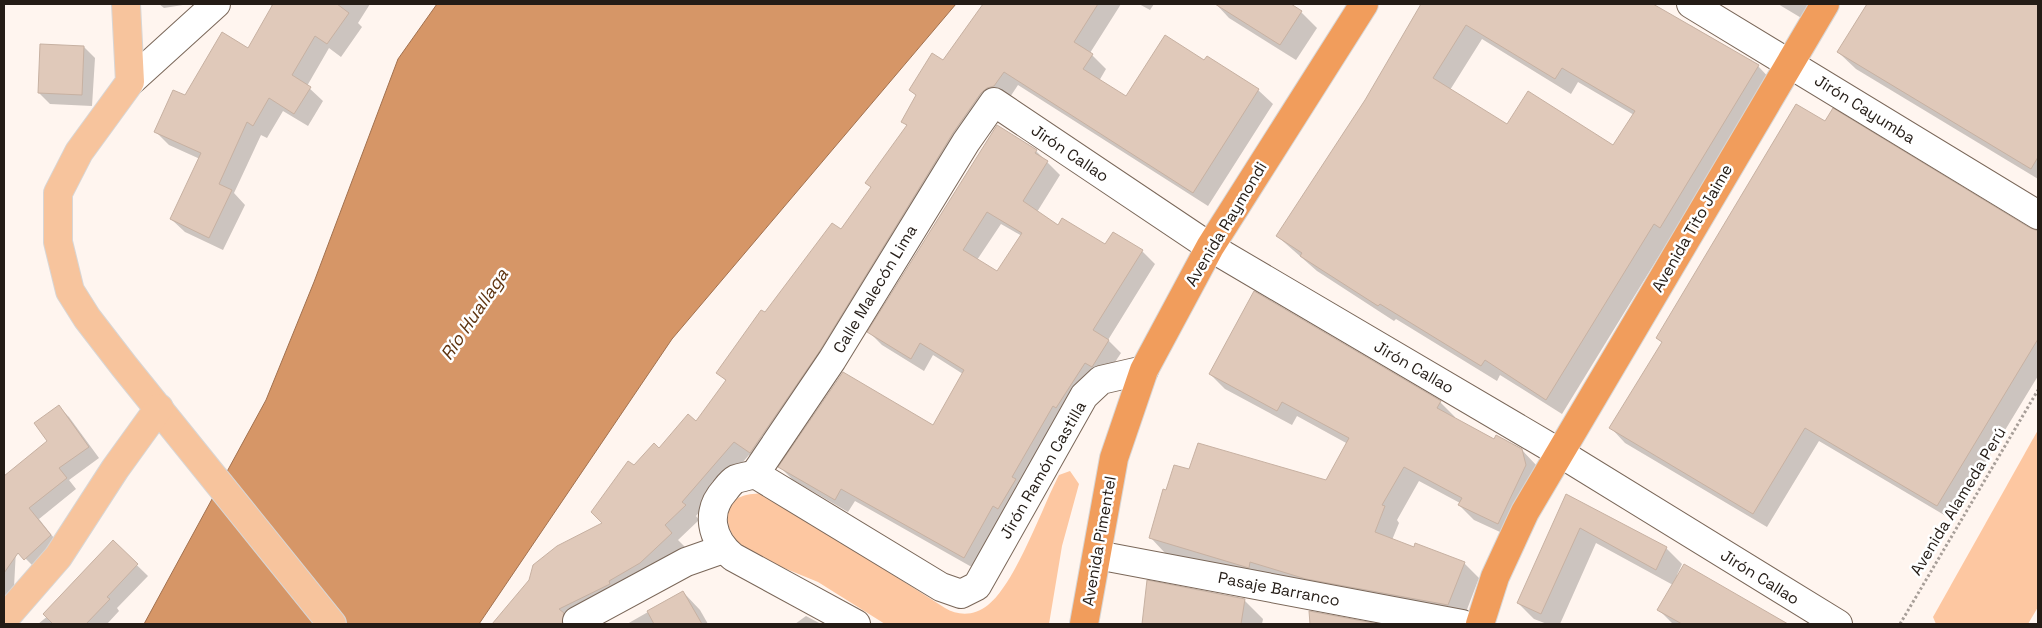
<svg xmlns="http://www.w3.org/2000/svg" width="2042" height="628" font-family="'Space Grotesk',sans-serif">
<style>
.green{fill:#fdc7a1}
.water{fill:#d69667;stroke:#a1714f}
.shadow{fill:#0003;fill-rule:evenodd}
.building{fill:#e0c9ba;stroke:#c7b1a2;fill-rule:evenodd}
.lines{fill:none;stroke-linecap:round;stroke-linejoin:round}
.minor-casing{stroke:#7a6759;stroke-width:30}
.major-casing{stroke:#d8d6d5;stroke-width:30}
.highway-casing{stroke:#d8d6d5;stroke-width:30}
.path{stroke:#a79e98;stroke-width:3;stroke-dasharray:2.5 2.5;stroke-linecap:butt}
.minor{stroke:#fff;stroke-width:28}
.major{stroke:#f7c49d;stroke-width:28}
.highway{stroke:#f19d5c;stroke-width:28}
.labels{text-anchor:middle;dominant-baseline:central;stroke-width:5;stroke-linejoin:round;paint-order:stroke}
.street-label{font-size:16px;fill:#241c16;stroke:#fff}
.water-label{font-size:18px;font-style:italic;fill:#5f3410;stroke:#fff}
</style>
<rect width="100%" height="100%" fill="#fff5ef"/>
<!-- green -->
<g class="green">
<path d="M 2038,430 L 2038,607 L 2028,624 L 1936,624 L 1933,617 Z"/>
<path d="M 1070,471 L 1079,484 L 1062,546 L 1049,624 L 885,624 L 818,582 L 755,556 L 737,543 L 729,528 L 726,508 C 737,495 748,494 765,493 L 945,608 C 958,616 975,616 988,605 C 1015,584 1042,508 1059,475 Z"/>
</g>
<!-- water -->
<path class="water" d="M 437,4 L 956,4 L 672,339 L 479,624 L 144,624 L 266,400 L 314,282 L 398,59 Z"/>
<!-- shadow -->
<g class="shadow">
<path d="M 159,4 L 189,4 L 164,8 Z"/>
<path d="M 270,4 L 370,4 L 358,23 L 362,27 L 341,57 L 329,48 L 307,86 L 323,101 L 308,126 L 283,111 L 267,138 L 261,135 L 234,193 L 245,205 L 223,250 L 185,232 L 171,219 L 200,159 L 169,145 L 155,131 L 186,97 L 248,50 L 273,7 Z"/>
<path d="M 984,4 L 1121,4 L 1090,53 L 1106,69 L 1099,81 L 1126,98 L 1205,62 L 1207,58 L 1258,90 L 1273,104 L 1208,206 L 1018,85 L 766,465 L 749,455 L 696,516 L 699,520 L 678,540 L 686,548 L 573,624 L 508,624 L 500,616 L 604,523 L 634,467 L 696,422 L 726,381 L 718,372 L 765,314 L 841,231 L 872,188 L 907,126 L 903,122 L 917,96 L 910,90 L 943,62 Z"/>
<path d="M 1139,4 L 1154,4 L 1150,10 Z"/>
<path d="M 1216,4 L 1288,4 L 1301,12 L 1317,28 L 1296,60 L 1229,18 Z"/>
<path d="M 1422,4 L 1645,4 L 1688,27 L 1690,25 L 1758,66 L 1773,82 L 1676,242 L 1670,238 L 1562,414 L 1500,375 L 1497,381 L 1396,319 L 1394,321 L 1317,271 L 1277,236 L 1366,100 ZM 1482,39 L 1571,94 L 1578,82 L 1634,115 L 1614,147 L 1507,126 L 1450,90 Z"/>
<path d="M 1778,4 L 1813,4 L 1803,19 Z"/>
<path d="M 1867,4 L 2038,4 L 2038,179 L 1856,69 L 1838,52 Z"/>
<path d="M 84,47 L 95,58 L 92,106 L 50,104 L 39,93 Z"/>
<path d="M 1825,123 L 2029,230 L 2038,232 L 2038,376 L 1951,519 L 1819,441 L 1767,527 L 1625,443 L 1611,428 L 1663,343 L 1657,338 Z"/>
<path d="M 1036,151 L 1060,175 L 1037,212 L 1058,227 L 1106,246 L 1142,251 L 1155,264 L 1108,340 L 1121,353 L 977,570 L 855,501 L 848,512 L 793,480 L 780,467 L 933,427 L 963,374 L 933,355 L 924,371 L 882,345 L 869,332 ZM 1001,224 L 1022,236 L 997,272 L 977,260 Z"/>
<path d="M 1210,374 L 1440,402 L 1455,417 L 1454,419 L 1495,441 L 1522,450 L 1537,466 L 1513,538 L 1474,520 L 1459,505 L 1460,503 L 1419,481 L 1397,520 L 1399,523 L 1392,540 L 1464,563 L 1479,578 L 1463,620 L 1264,582 L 1165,553 L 1150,537 L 1167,492 L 1190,471 L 1326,481 L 1348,444 L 1297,416 L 1292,425 L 1225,389 Z"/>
<path d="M 59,407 L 69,417 L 99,458 L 69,480 L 76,489 L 39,519 L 61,547 L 36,569 L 16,549 L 13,607 L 4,611 L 4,480 L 49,441 Z"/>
<path d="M 1566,496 L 1666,548 L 1682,564 L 1677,575 L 1679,576 L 1684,566 L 1788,624 L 1673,624 L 1659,610 L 1673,585 L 1596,543 L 1560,624 L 1547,624 L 1534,619 L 1518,603 Z"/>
<path d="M 113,542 L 148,576 L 117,608 L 119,611 L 107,624 L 38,624 L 59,607 Z"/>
<path d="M 1148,582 L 1244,600 L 1263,619 L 1262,624 L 1143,624 Z"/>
<path d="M 683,592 L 700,610 L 708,624 L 627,624 Z"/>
<path d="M 1311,613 L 1372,624 L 1311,624 Z"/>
<path d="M 806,616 L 821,624 L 795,624 Z"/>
</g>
<!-- building -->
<g class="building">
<path d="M 273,4 L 337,4 L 349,13 L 327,44 L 315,36 L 292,75 L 311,87 L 294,114 L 269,98 L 253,126 L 247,122 L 219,184 L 232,190 L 209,238 L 170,219 L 201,153 L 154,132 L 173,90 L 185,95 L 222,32 L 248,48 Z"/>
<path d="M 983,4 L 1098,4 L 1074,42 L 1093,54 L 1083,69 L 1126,96 L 1165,35 L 1204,60 L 1207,56 L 1259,89 L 1193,193 L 1004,72 L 994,86 L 987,88 L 981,93 L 953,133 L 819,352 L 750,453 L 734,442 L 682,502 L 686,505 L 665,525 L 672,533 L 640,563 L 609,581 L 610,584 L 559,609 L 564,613 L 562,624 L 492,624 L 529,580 L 533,565 L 557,546 L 602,523 L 591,512 L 628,461 L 634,465 L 654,443 L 659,448 L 688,414 L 696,421 L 726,380 L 716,373 L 761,310 L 765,312 L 832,223 L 841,229 L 871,187 L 865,183 L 907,125 L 901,122 L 916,95 L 909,90 L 932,53 L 943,60 Z"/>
<path d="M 1215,4 L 1291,4 L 1302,11 L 1280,45 Z"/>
<path d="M 1421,4 L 1653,4 L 1759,65 L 1660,228 L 1654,224 L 1546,400 L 1485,360 L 1481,366 L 1380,304 L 1378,306 L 1300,256 L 1302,253 L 1276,236 L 1365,100 ZM 1466,25 L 1555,79 L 1562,68 L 1635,111 L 1613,145 L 1528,91 L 1507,124 L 1433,78 Z"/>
<path d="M 1867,4 L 2038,4 L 2038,157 L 2031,169 L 1837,52 Z"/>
<path d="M 40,44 L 84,46 L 82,95 L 38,93 Z"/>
<path d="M 1796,104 L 1825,121 L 1833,108 L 2030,228 L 2038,231 L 2038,339 L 1937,506 L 1805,428 L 1753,514 L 1609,428 L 1662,342 L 1656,338 Z"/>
<path d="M 997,125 L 1037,150 L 1035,153 L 1048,161 L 1023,201 L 1058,225 L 1062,218 L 1105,244 L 1113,232 L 1143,250 L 1093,330 L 1109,340 L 1092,367 L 1085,363 L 1056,408 L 1053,406 L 1012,477 L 1016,479 L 998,509 L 993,506 L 964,558 L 841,489 L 835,500 L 778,467 L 843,372 L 933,425 L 964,370 L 920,343 L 911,359 L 867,332 ZM 987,212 L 1022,233 L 997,271 L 963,250 Z"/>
<path d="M 1254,291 L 1441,401 L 1437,408 L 1494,439 L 1496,435 L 1522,449 L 1526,465 L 1498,524 L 1458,505 L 1462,498 L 1404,467 L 1382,505 L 1385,506 L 1375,532 L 1414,547 L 1415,543 L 1465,562 L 1448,605 L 1306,579 L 1250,562 L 1249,568 L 1149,538 L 1163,489 L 1166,490 L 1174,465 L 1189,469 L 1198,443 L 1326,480 L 1349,438 L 1282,402 L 1277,411 L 1209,374 Z"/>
<path d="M 59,405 L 89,447 L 59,468 L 67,478 L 29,508 L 51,535 L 24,560 L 18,553 L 4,573 L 4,476 L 47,441 L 34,423 Z"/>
<path d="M 1566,494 L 1667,547 L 1656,570 L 1580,528 L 1541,614 L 1517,603 Z"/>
<path d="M 113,540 L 138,564 L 107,597 L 110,599 L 86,624 L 53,624 L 43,614 Z"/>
<path d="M 1684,564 L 1788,624 L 1682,624 L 1657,610 Z"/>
<path d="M 1147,580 L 1245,599 L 1241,624 L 1142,624 Z"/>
<path d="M 683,591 L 702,624 L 654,624 L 647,611 Z"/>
<path d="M 1309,611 L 1379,624 L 1310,624 Z"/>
</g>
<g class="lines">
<!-- minor casing -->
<g class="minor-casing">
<g id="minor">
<path d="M 1691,4 L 2038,215"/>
<path d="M 130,82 L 216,4"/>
<path d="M 755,474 L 832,360 L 966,142 L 994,102 L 1210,247 L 1560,453 L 1838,624"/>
<path d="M 1097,555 L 1462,624"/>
<path d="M 577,621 L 686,562 L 723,549"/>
<path d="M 856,624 L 733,557 C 711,539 705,512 725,490 C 728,486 732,481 736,479 C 742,477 749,476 755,474 L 941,587 L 961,594 L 977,586 L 1084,396 L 1101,380 L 1144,370"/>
</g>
</g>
<!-- major casing -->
<g class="major-casing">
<g id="major">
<path d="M 126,4 L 130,82 L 79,152 L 58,193 L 58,242 L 70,291 L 87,318 L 124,366 L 332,624"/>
<path d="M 4,619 L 58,557 L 115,469 L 159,408"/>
</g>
</g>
<!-- highway casing -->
<g class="highway-casing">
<g id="highway">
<path d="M 1084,624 L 1114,458 L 1144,370 L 1210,247 L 1364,4"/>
<path d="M 1480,624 L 1495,577 L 1525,512 L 1825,4"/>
</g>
</g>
<!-- path -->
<path class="path" d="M 1900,624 L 2038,390"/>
<!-- minor -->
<use href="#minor" class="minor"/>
<!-- major -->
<use href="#major" class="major"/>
<!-- highway -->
<use href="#highway" class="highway"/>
</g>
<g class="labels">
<!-- street labels -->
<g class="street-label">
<text transform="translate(1865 109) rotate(32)">Jirón Cayumba</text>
<text transform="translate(1070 153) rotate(34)">Jirón Callao</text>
<text transform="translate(1226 224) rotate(-59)">Avenida Raymondi</text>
<text transform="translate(1692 228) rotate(-60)">Avenida Tito Jaime</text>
<text transform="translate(875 289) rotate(-59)">Calle Malecón Lima</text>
<text transform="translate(1414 367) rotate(30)">Jirón Callao</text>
<text transform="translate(1043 470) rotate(-60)">Jirón Ramón Castilla</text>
<text transform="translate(1958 501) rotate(-59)">Avenida Alameda Perú</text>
<text transform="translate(1099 541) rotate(-80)">Avenida Pimentel</text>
<text transform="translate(1760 577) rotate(32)">Jirón Callao</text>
<text transform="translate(1279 589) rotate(11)">Pasaje Barranco</text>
</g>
<!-- water labels -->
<g class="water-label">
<text transform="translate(474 314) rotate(-56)">Río Huallaga</text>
</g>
</g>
<!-- border -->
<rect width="2042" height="628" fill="none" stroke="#241c16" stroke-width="10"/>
</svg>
